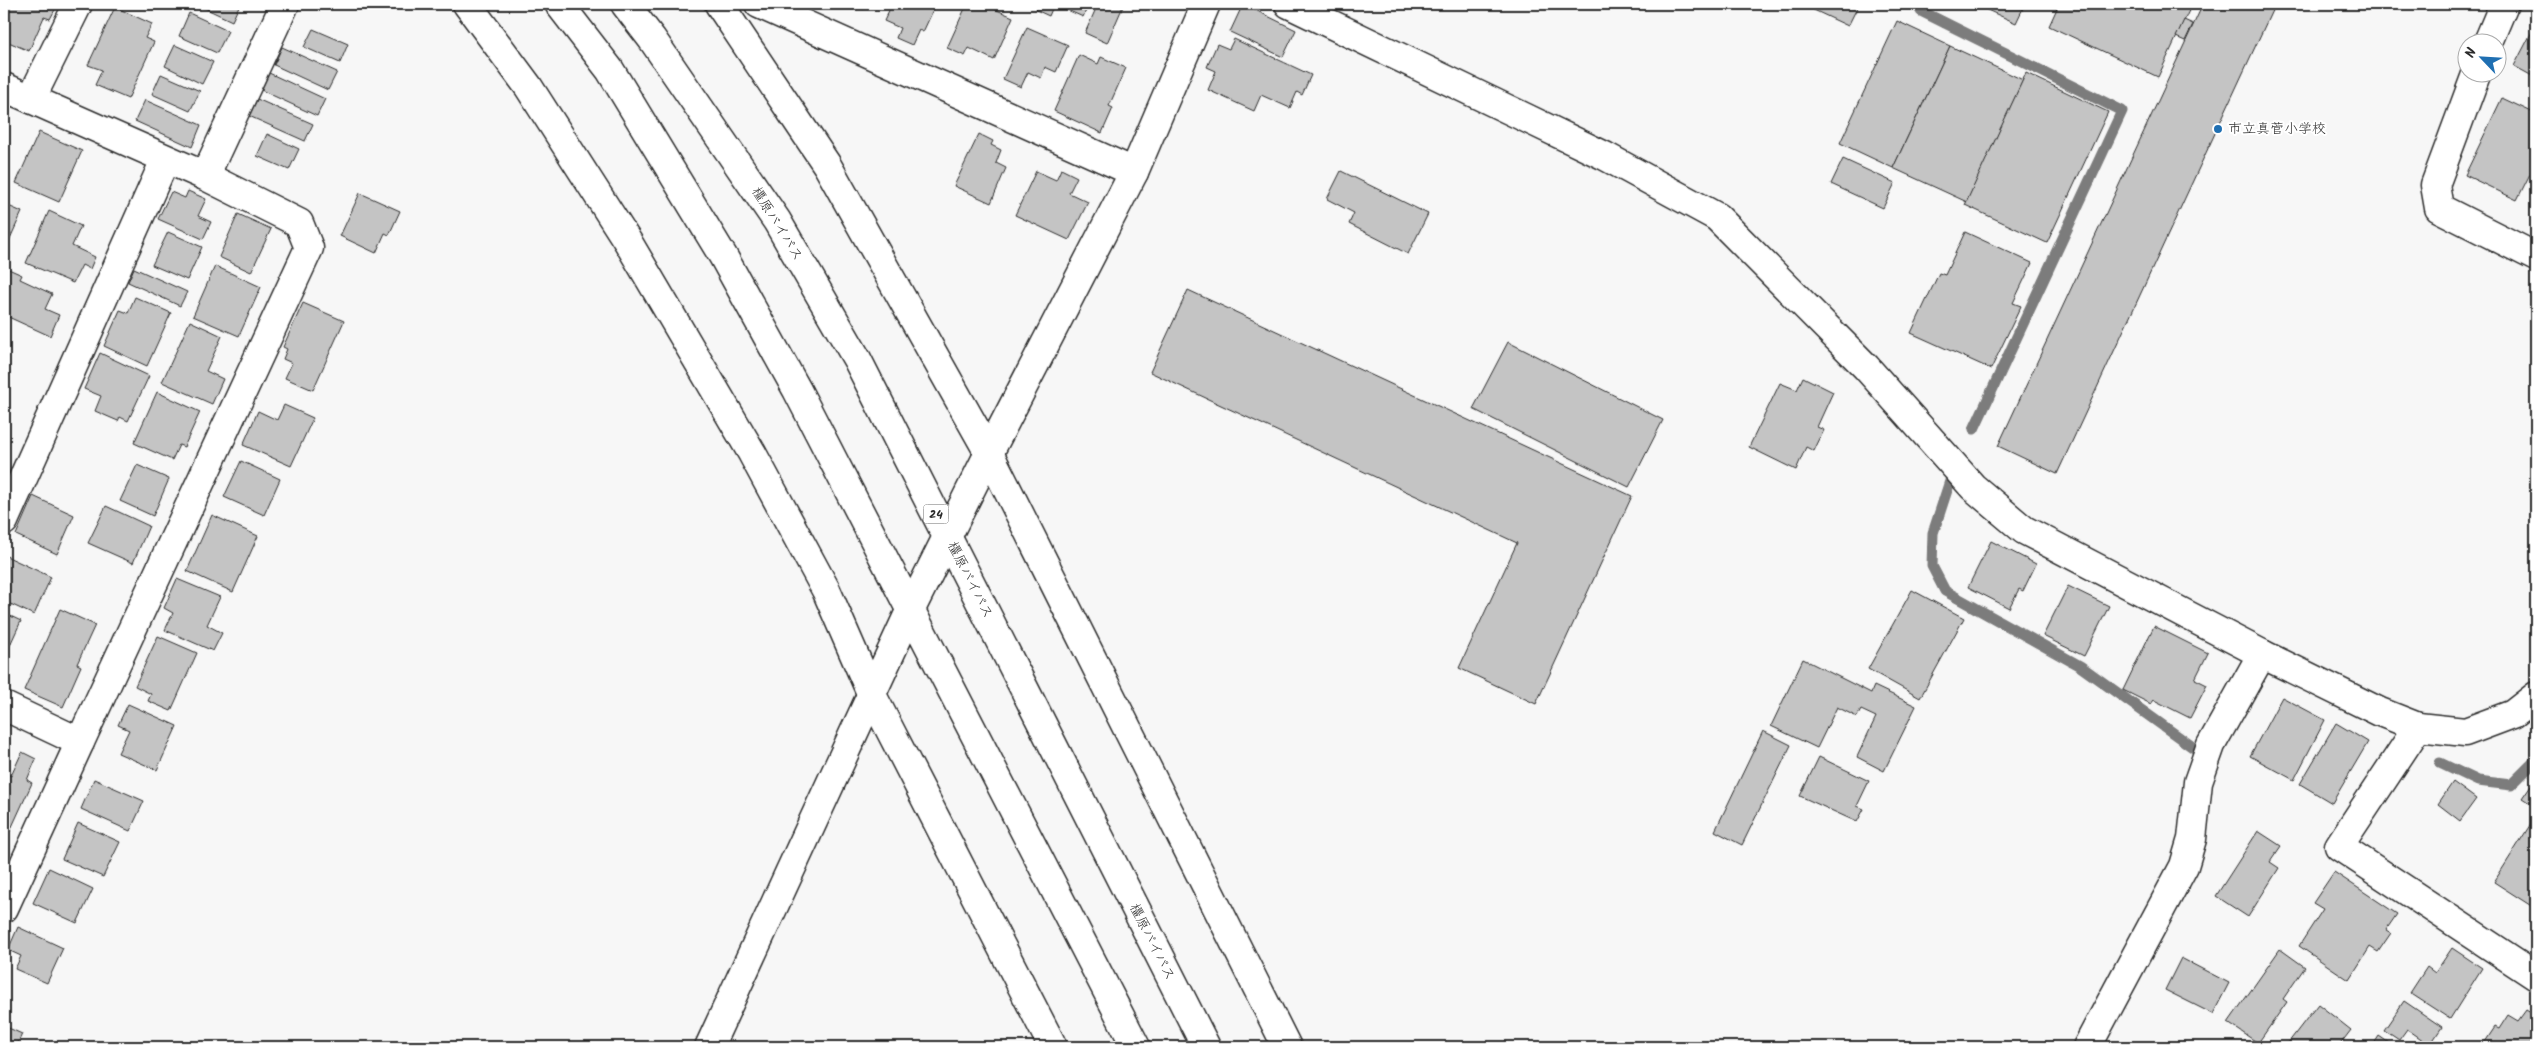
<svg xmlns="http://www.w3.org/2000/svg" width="2540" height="1051" font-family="Kalam,'Klee One',sans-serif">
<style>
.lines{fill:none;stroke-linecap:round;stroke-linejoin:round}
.stream{stroke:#7b7b7b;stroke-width:11}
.building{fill:#c4c4c4;stroke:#2b2b2b}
.minor-casing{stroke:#2b2b2b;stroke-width:31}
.highway-casing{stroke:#2b2b2b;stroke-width:31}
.minor{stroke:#fff;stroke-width:28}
.highway{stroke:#fff;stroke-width:28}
.poi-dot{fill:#1f6fb2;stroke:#fff;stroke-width:2}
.labels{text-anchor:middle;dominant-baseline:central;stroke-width:4;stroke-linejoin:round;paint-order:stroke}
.shield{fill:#fff;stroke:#6b6b6b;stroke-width:1}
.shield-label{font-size:12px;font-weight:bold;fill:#2b2b2b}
.poi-label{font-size:14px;fill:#2b2b2b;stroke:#fff;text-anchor:start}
.street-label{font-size:14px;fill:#2b2b2b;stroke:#fff}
</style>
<rect width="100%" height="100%" fill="#f7f7f7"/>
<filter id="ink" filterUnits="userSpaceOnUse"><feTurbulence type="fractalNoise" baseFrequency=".02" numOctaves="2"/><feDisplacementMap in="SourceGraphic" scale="10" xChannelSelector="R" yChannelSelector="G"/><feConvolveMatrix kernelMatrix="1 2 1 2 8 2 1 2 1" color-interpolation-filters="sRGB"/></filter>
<g filter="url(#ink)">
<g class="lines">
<!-- stream -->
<g class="stream">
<path d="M 1924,4 L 1921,11 L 2122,111 L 1974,429"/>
<path d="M 1951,478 L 1933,533 L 1932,566 L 1945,591 L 2080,666 L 2194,748"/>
<path d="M 2440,763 L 2478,781 L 2511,785 L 2536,760"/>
</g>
</g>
<!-- building -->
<g class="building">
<path d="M 4,4 L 58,4 L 50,19 L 44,17 L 29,51 L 4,40 Z"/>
<path d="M 159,4 L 174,4 L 171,9 Z"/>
<path d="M 196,4 L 240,4 L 232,21 Z"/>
<path d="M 852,4 L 866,4 L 864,9 Z"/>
<path d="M 892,4 L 936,4 L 923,32 L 919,30 L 912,45 L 896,38 L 900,28 L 884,21 Z"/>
<path d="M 967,4 L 983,4 L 1013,17 L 994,60 L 969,48 L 965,56 L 947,48 Z"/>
<path d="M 1039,4 L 1054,4 L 1049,16 L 1036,10 Z"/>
<path d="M 1065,4 L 1089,4 L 1083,17 L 1063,8 Z"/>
<path d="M 1098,4 L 1124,4 L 1107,43 L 1085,33 Z"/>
<path d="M 1243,4 L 1296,30 L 1283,57 L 1230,32 Z"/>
<path d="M 1801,4 L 1859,4 L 1848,26 Z"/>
<path d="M 1974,4 L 2025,4 L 2016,23 Z"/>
<path d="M 2059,4 L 2192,4 L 2158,77 L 2049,26 Z"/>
<path d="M 2203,4 L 2275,4 L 2057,474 L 1998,446 Z"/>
<path d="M 115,7 L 152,24 L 145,38 L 154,42 L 128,99 L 95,85 L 102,70 L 88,65 Z"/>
<path d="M 189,13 L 228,31 L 217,53 L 179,36 Z"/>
<path d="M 2184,20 L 2193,24 L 2185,41 L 2176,37 Z"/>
<path d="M 1897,21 L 1950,46 L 1893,168 L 1840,143 Z"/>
<path d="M 2536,24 L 2536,78 L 2514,66 Z"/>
<path d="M 1027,27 L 1068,45 L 1056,72 L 1045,67 L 1041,78 L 1028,72 L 1021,87 L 1003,79 Z"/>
<path d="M 313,29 L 348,44 L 340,63 L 304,47 Z"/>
<path d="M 1234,39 L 1311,75 L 1302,95 L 1297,92 L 1290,108 L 1261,95 L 1254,111 L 1208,90 L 1216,71 L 1207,67 L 1217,44 L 1229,49 Z"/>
<path d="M 175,45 L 213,62 L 202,84 L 165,66 Z"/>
<path d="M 1950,46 L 2023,80 L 1967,202 L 1893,168 Z"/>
<path d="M 282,47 L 337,72 L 328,90 L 274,65 Z"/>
<path d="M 1079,55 L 1098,64 L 1101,57 L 1126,68 L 1109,106 L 1113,108 L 1102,133 L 1054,111 Z"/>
<path d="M 269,73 L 325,99 L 317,116 L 261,90 Z"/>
<path d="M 2026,73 L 2108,112 L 2047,243 L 1965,205 Z"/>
<path d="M 161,74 L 200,91 L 190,111 L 152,94 Z"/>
<path d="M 2502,98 L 2536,114 L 2536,162 L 2517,200 L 2465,175 Z"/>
<path d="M 257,99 L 313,124 L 305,141 L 249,116 Z"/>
<path d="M 145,100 L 201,125 L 192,147 L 135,121 Z"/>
<path d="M 39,132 L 82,151 L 59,202 L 16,183 Z"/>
<path d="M 267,134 L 299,149 L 289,170 L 257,156 Z"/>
<path d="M 979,134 L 993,141 L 991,145 L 1001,150 L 996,163 L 1006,168 L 991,203 L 954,186 Z"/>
<path d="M 1843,159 L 1895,183 L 1883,208 L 1831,184 Z"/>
<path d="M 1061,169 L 1077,177 L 1069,193 L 1088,202 L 1069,240 L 1015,215 L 1036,171 L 1056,180 Z"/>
<path d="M 1341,171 L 1428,214 L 1408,254 L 1349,224 L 1354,213 L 1327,199 Z"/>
<path d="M 188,191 L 206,199 L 198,216 L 211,222 L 203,239 L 158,219 L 171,192 L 185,198 Z"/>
<path d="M 360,193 L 400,211 L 389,235 L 385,233 L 376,253 L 340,236 Z"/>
<path d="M 4,204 L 22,212 L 4,252 Z"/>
<path d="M 49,211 L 81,226 L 72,246 L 95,257 L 90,269 L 82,265 L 73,283 L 26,263 Z"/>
<path d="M 238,214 L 271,229 L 251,272 L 219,257 Z"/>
<path d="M 168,232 L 202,247 L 187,280 L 152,265 Z"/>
<path d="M 1965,232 L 2032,263 L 2013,303 L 2021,306 L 1991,369 L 1911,333 L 1939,273 L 1945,275 Z"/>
<path d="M 215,266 L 261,287 L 239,336 L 193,316 Z"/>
<path d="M 4,267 L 22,275 L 20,279 L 52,294 L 45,309 L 59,315 L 50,336 L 4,315 Z"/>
<path d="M 134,268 L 187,292 L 180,306 L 128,282 Z"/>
<path d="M 1188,290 L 1632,496 L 1536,704 L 1459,668 L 1517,543 L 1150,372 Z"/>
<path d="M 135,297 L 171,313 L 147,366 L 104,346 L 120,310 L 128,313 Z"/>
<path d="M 303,303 L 344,321 L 313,390 L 285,378 L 292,363 L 283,359 L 287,349 L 283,347 Z"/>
<path d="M 190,321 L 222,336 L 206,371 L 223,379 L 212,404 L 162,382 Z"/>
<path d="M 1508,342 L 1663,420 L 1629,487 L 1473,409 Z"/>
<path d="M 100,353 L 149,376 L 128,421 L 120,417 L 118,421 L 95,411 L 101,396 L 84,389 Z"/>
<path d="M 1803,377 L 1833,392 L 1817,427 L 1824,430 L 1814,451 L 1806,447 L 1796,470 L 1749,447 L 1780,383 L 1797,390 Z"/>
<path d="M 157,392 L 200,412 L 184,447 L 179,445 L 172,460 L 134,443 Z"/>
<path d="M 284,405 L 313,418 L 291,466 L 243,445 L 258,411 L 277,420 Z"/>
<path d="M 241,461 L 280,479 L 264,515 L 224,497 Z"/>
<path d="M 137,465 L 169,479 L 153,516 L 120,501 Z"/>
<path d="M 33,496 L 74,515 L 57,554 L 16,535 Z"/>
<path d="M 106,506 L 149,526 L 133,563 L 88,543 Z"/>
<path d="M 212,515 L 258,536 L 233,592 L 187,571 Z"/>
<path d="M 1991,541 L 2036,564 L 2023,591 L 2019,589 L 2009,608 L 1968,587 Z"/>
<path d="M 6,556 L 51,577 L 34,615 L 4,601 L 4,561 Z"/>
<path d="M 177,579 L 220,597 L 207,625 L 222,633 L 213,651 L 165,630 L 173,613 L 164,608 Z"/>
<path d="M 2068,586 L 2109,606 L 2084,656 L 2043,636 Z"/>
<path d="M 1912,590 L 1964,618 L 1920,698 L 1868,669 Z"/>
<path d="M 60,609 L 95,625 L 77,664 L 81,666 L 63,707 L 24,690 Z"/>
<path d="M 4,613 L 21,621 L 4,658 Z"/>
<path d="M 2154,626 L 2208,653 L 2195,679 L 2207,685 L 2190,718 L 2154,700 L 2151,704 L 2123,690 Z"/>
<path d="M 158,636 L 197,653 L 171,711 L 148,701 L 151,694 L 135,686 Z"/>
<path d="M 1803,659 L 1871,693 L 1874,686 L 1916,706 L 1884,771 L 1857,757 L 1876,717 L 1861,710 L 1857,717 L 1837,707 L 1817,748 L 1771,726 Z"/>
<path d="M 2282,697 L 2325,720 L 2294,780 L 2250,756 Z"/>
<path d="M 128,704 L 177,726 L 157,770 L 118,753 L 129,730 L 118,725 Z"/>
<path d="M 2336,723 L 2368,742 L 2332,803 L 2300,784 Z"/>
<path d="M 1763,731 L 1791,745 L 1742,845 L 1715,831 Z"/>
<path d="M 22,752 L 36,759 L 27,780 L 32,783 L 5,842 L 4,772 L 11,776 Z"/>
<path d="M 1819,757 L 1869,781 L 1857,806 L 1864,809 L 1857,822 L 1800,796 Z"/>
<path d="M 94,779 L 144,801 L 130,831 L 81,809 Z"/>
<path d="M 2453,782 L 2476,799 L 2460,821 L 2438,804 Z"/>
<path d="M 2531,785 L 2536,789 L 2536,807 L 2522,798 Z"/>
<path d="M 2532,822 L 2536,825 L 2536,909 L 2494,882 Z"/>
<path d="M 78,823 L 120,842 L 103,877 L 62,859 Z"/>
<path d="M 2258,831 L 2281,846 L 2270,862 L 2279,868 L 2248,917 L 2216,896 Z"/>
<path d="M 49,868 L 93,889 L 77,923 L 33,903 Z"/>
<path d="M 2334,872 L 2397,914 L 2386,930 L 2391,933 L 2378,952 L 2370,947 L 2349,980 L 2299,946 L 2323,909 L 2313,903 Z"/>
<path d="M 18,927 L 63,948 L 47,983 L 15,969 L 21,956 L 8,950 Z"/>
<path d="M 2452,948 L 2482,968 L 2450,1019 L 2410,993 L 2427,967 L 2435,973 Z"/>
<path d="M 2280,949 L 2305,967 L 2283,999 L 2287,1002 L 2258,1043 L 2228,1023 Z"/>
<path d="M 2181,958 L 2229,983 L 2213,1014 L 2165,990 Z"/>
<path d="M 2404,1001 L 2442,1027 L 2430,1045 L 2407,1029 L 2399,1040 L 2384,1030 Z"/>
<path d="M 2318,1004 L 2351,1030 L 2338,1047 L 2285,1047 Z"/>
<path d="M 2526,1010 L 2536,1016 L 2536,1047 L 2483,1045 L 2495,1027 L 2499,1029 L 2508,1015 L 2518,1021 Z"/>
<path d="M 4,1026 L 22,1034 L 16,1047 L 4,1047 Z"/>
<path d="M 2379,1036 L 2395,1047 L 2372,1047 Z"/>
</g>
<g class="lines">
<!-- minor casing -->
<g class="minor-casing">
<g id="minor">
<path d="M 467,4 L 528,86 L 628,242 L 752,453 L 826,590 L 871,693 L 1053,1047"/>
<path d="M 719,4 L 827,165 L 989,453 L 1287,1047"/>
<path d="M 759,4 L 1134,172"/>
<path d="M 1289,4 L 1605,156 L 1717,217 L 1866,367 L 1973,487 L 2024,530 L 2262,654 L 2380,712 L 2418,727 L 2465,732 L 2513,714 L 2536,696"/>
<path d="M 2488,42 L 2504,4"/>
<path d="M 2477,72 L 2435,185 L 2439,208 L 2536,257"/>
<path d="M 4,87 L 205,176 L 299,223 L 309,248 L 80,742 L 4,706"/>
<path d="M 31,99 L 78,4"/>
<path d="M 205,176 L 285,4"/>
<path d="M 4,521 L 165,160"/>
<path d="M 2418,727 L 2339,846 L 2536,976"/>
<path d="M 4,908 L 80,742"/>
<path d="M 709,1047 L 910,611 L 989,453 L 1134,172 L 1206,4"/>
<path d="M 2087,1047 L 2184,866 L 2192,839 L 2198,782 L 2211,745 L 2262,654"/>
</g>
</g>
<!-- highway casing -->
<g class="highway-casing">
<g id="highway">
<path d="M 559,4 L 610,70 L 723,256 L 797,390 L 1136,1047"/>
<path d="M 625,4 L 652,39 L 777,221 L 857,359 L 1206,1047"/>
</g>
</g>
<!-- minor -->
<use href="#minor" class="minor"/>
<!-- highway -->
<use href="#highway" class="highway"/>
</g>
</g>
<!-- markers -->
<circle class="poi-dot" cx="2218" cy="129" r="5"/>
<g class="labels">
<!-- shield labels -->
<rect class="shield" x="923.5" y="504.5" width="25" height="19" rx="4"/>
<g class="shield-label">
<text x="936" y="514">24</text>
</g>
<!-- poi labels -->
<g class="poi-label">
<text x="2228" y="129">市立真菅小学校</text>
</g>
<!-- street labels -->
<g class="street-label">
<text transform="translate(777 224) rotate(58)">橿原バイパス</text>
<text transform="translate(970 580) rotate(63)">橿原バイパス</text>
<text transform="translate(1152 942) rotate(63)">橿原バイパス</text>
</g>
</g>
<!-- margin -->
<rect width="2540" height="1051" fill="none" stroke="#fff" stroke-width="20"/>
<rect x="10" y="10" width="2520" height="1031" fill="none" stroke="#2b2b2b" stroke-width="2" filter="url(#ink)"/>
<!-- north arrow -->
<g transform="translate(2482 58) rotate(295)"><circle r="24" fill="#ffffff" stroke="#aaaaaa"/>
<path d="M0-4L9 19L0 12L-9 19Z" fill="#1f6fb2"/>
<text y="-8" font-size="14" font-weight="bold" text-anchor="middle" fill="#2b2b2b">N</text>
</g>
</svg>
